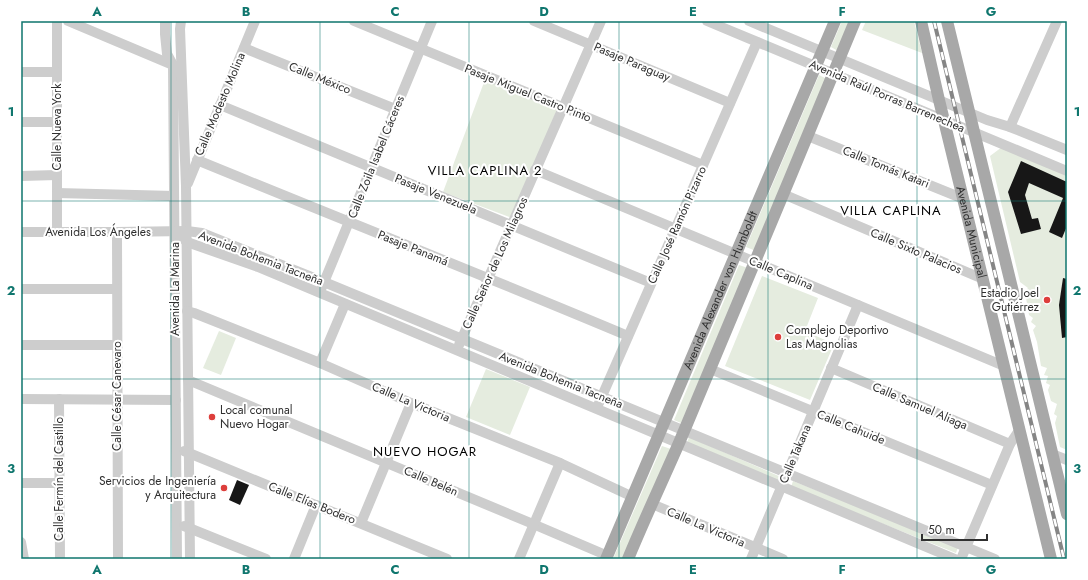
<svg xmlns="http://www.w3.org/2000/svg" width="1088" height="580" font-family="Jost,sans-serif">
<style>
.green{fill:#e5ecdf}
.building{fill:#171717}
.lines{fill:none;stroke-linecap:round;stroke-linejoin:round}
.minor{stroke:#cdcdcd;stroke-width:10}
.major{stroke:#a8a8a8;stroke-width:12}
.rail-casing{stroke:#858585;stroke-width:4}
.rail{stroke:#fff;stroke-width:2.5;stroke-dasharray:8;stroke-linecap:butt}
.grid{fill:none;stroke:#0f766e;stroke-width:1;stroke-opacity:0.55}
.poi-dot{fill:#dd3e3b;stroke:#fff;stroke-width:1.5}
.labels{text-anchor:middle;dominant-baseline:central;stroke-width:4;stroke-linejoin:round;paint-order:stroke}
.street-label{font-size:12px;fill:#303030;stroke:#fff}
.poi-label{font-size:12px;fill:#303030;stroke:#fff;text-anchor:end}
.neighbourhood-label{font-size:13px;letter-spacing:1px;fill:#000;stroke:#fff}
.neatline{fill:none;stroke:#0f766e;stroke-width:1.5}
.grid-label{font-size:13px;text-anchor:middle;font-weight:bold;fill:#0f766e}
</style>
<rect width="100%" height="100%" fill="#fff"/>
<!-- green -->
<g class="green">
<path d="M 842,21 L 850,21 L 838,51 L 831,47 Z"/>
<path d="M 866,21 L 914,21 L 922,53 L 862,30 Z"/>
<path d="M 819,75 L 827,79 L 756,251 L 746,247 Z"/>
<path d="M 486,77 L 558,107 L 512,218 L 443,192 Z"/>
<path d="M 1002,147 L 1067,174 L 1067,450 L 1060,447 L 1055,423 L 1057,416 L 1054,414 L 1057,404 L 1051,401 L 1048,390 L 1050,385 L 1046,383 L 1048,376 L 1044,375 L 1047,368 L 1041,366 L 1037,342 L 1033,330 L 1036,326 L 1031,322 L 1033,318 L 1029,315 L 1025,292 L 1028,288 L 1020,282 L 990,156 Z"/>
<path d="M 739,265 L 748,268 L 681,423 L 674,420 Z"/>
<path d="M 762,276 L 818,298 L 805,331 L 834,344 L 810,400 L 725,366 Z"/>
<path d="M 219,331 L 236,338 L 221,375 L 203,368 Z"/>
<path d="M 486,369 L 530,387 L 510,435 L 466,417 Z"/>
<path d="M 689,437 L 781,477 L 779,482 L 687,443 Z"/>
<path d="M 662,446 L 671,449 L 623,559 L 613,559 Z"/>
<path d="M 793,481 L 958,547 L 956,553 L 791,487 Z"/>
</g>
<!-- building -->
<g class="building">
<path d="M 1021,161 L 1067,182 L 1067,226 L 1062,238 L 1049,232 L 1063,198 L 1029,183 L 1025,195 L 1032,219 L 1038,218 L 1041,229 L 1021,234 L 1008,192 Z"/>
<path d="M 1063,278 L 1067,279 L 1067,337 L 1062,338 L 1059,305 Z"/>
<path d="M 237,480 L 249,485 L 240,505 L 229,500 Z"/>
</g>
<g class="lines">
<!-- minor -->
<g class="minor">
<path d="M 57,21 L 57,232"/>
<path d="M 68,21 L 175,66"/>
<path d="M 165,21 L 165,34 L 167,54 L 173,65 L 177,559"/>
<path d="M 181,21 L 180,29 L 186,186 L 190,559"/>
<path d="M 354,21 L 703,165"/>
<path d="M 534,21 L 730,103"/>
<path d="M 707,21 L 1067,171"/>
<path d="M 749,21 L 987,120 L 1010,127 L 1067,150"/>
<path d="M 244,48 L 395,109"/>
<path d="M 21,72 L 57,72"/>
<path d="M 220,105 L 651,283"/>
<path d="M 21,122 L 57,122"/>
<path d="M 1010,127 L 1057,21"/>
<path d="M 808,136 L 964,199"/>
<path d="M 197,160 C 341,219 485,276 628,336"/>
<path d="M 535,170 L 1004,366"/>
<path d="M 21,176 L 57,175"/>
<path d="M 188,183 L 255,21"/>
<path d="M 57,193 L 174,196"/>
<path d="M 783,194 L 983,279"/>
<path d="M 175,231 L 187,242 L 258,267 L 955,559"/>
<path d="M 21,232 L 117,232 L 187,231 L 202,233 L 324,282 L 995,559"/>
<path d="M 117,232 L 118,559"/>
<path d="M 322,287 L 432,21"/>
<path d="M 21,289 L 117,289"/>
<path d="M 187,311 L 194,313 L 320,363 L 411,403 L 560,463 L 633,497"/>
<path d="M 21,345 L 117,345"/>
<path d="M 459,345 L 601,21"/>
<path d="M 320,363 L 345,304"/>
<path d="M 831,368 L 1010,444"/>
<path d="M 710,369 L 992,485"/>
<path d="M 188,380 L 533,524 L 608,556"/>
<path d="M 21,399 L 176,400"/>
<path d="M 59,399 L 60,559"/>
<path d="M 599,403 L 757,42"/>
<path d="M 184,451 L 447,559"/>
<path d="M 1052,454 L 1067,460"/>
<path d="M 21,483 L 59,483"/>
<path d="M 652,504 L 783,559"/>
<path d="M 361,523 L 411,403"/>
<path d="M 184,526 L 266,559"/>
<path d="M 21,542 L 24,559"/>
<path d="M 294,559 L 316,505"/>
<path d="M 519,559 L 560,463"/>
<path d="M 751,559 L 858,305"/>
<path d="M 961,559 L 1010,444 L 1020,429"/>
</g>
<!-- major -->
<g class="major">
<path id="s1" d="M 921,21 L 939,100 L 1051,559"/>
<path d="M 947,21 L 1067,514"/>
<path id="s2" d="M 606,559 L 835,21"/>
<path d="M 628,559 C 644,520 662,482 679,443 C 738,302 797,162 855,21"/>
</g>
<!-- rail casing -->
<g class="rail-casing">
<path id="rail" d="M 934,21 L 1064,559"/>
</g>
<!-- rail -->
<use href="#rail" class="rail"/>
</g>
<!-- grid -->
<path class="grid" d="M 171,21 L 171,559M 320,21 L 320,559M 469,21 L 469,559M 619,21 L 619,559M 768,21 L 768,559M 917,21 L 917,559M 21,201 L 1067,201M 21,379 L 1067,379"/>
<!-- markers -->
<g class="poi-dot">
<circle cx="1047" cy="300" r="4"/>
<circle cx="778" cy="337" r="4"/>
<circle cx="212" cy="417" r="4"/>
<circle cx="224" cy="488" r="4"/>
</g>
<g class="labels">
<!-- street labels -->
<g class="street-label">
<text transform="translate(632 62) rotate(23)">Pasaje Paraguay</text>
<text transform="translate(320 78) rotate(22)">Calle México</text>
<text transform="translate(528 93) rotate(22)">Pasaje Miguel Castro Pinto</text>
<text transform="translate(887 96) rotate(23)">Avenida Raúl Porras Barrenechea</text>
<text transform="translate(220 104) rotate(-67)">Calle Modesto Molina</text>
<text transform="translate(57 127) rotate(-90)">Calle Nueva York</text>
<text transform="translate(376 157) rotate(-68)">Calle Zoila Isabel Cáceres</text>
<text transform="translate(886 167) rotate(22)">Calle Tomás Katari</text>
<text transform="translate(436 194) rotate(22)">Pasaje Venezuela</text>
<text transform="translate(677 225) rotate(-66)">Calle José Ramón Pizarro</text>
<text x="98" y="232">Avenida Los Ángeles</text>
<text stroke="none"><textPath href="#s1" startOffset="217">Avenida Municipal</textPath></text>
<text transform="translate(413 248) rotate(22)">Pasaje Panamá</text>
<text transform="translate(916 251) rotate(23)">Calle Sixto Palacios</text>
<text transform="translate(261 258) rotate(21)">Avenida Bohemia Tacneña</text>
<text transform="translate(495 263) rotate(-66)">Calle Señor de Los Milagros</text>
<text transform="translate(781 273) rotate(23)">Calle Caplina</text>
<text transform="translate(175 289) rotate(-90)">Avenida La Marina</text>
<text stroke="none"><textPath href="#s2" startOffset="292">Avenida Alexander von Humboldt</textPath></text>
<text transform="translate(561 380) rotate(22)">Avenida Bohemia Tacneña</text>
<text transform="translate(117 396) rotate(-90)">Calle César Canevaro</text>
<text transform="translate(411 402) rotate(23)">Calle La Victoria</text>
<text transform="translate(920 406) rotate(23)">Calle Samuel Aliaga</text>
<text transform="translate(851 427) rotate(22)">Calle Cahuide</text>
<text transform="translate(795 454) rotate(-67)">Calle Takana</text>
<text transform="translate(59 479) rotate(-90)">Calle Fermín del Castillo</text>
<text transform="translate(431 481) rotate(23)">Calle Belén</text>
<text transform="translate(312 503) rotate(22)">Calle Elías Bodero</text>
<text transform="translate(706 527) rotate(23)">Calle La Victoria</text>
</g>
<!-- poi labels -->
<g class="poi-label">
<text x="1039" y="293">Estadio Joel<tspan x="1039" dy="14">Gutiérrez</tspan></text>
<text x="786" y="330" text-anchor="start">Complejo Deportivo<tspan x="786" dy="14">Las Magnolias</tspan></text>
<text x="220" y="410" text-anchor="start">Local comunal<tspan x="220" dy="14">Nuevo Hogar</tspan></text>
<text x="216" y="481">Servicios de Ingeniería<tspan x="216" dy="14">y Arquitectura</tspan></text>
</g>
<!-- neighbourhood labels -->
<g class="neighbourhood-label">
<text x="485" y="170">VILLA CAPLINA 2</text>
<text x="891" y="210">VILLA CAPLINA</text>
<text x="425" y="451">NUEVO HOGAR</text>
</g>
</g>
<!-- border -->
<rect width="1088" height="580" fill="none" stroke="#ffffff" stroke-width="44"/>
<!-- scale -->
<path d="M922 534v6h65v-6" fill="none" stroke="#303030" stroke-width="2"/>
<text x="928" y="534" font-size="12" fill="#303030" stroke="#ffffff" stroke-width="3" paint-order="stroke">50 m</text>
<rect x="22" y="22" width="1044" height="536" class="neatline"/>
<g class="grid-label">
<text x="97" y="16">A</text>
<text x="246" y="16">B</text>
<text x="395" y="16">C</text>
<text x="544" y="16">D</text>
<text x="693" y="16">E</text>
<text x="842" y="16">F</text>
<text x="991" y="16">G</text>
<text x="11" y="116">1</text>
<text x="1077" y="116">1</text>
<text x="11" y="295">2</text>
<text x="1077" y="295">2</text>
<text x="11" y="473">3</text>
<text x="1077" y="473">3</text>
<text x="97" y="574">A</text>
<text x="246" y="574">B</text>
<text x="395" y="574">C</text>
<text x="544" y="574">D</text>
<text x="693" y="574">E</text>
<text x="842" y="574">F</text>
<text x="991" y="574">G</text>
</g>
</svg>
